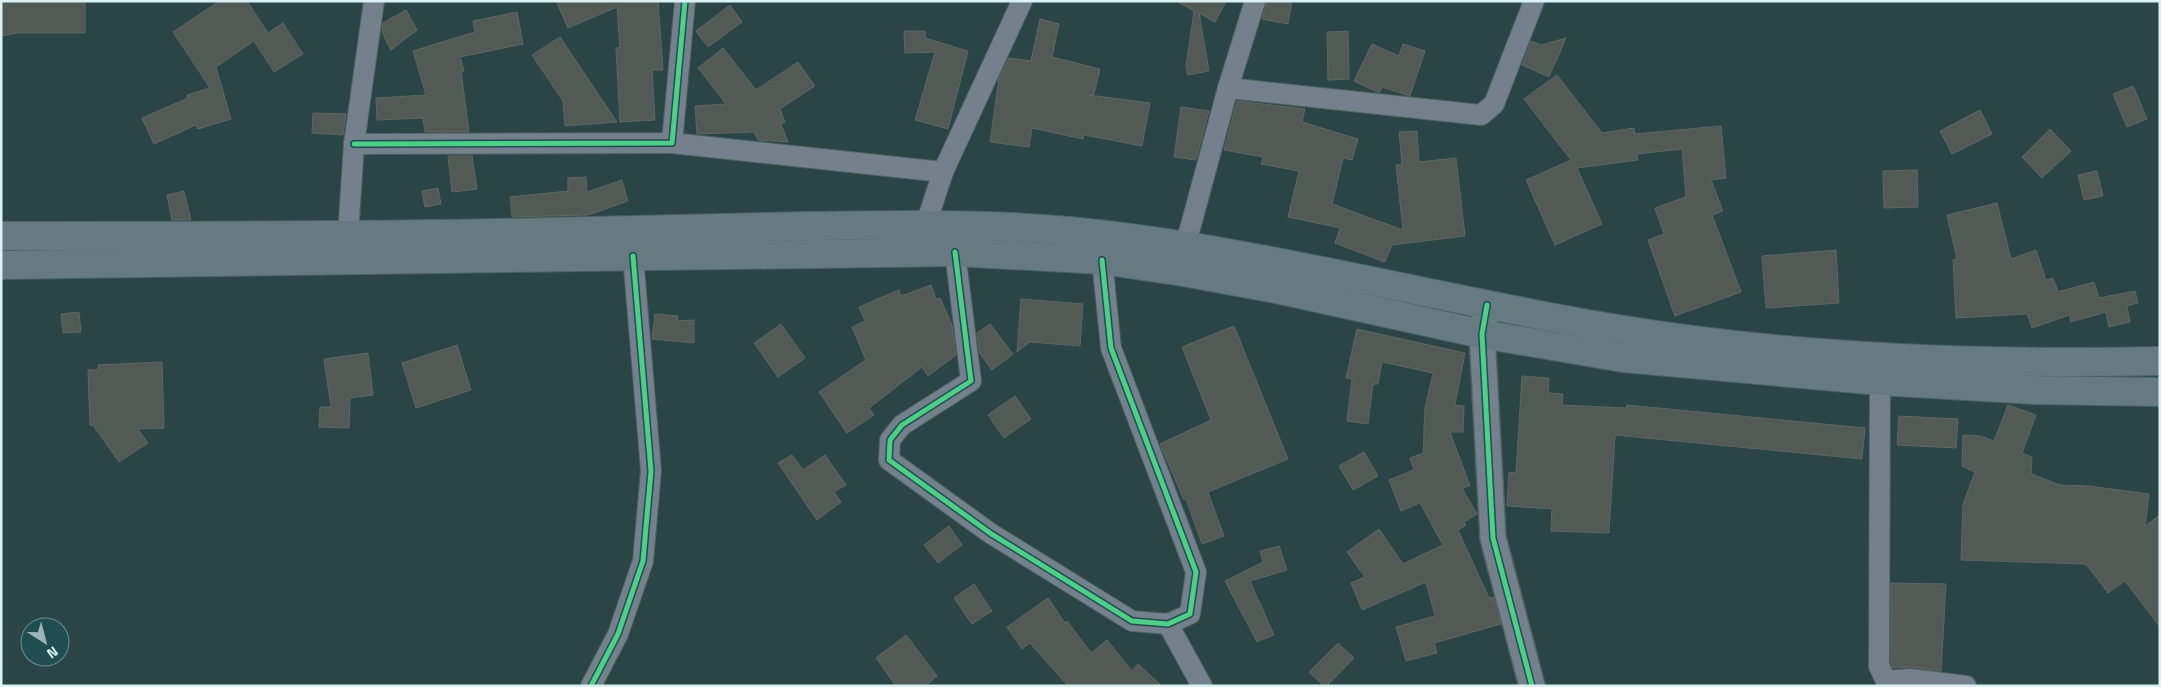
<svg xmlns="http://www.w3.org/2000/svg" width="2161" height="687" font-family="'Titillium Web',sans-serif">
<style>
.building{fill:#515a55;stroke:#5f6863}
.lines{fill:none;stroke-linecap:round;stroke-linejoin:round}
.minor-casing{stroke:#4d6263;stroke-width:22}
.tertiary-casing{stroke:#4d6263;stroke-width:28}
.secondary-casing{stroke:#4d6263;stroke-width:30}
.minor{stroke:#74808b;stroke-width:20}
.tertiary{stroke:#74808b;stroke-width:25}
.secondary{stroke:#677a82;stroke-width:28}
.cycleway-casing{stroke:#204e51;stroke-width:8}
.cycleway{stroke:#4dcf88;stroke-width:5}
</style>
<rect width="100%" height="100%" fill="#2b4446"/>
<!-- building -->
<g class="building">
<path d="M 1,1 L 85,1 L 85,33 L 17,33 L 1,36 Z"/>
<path d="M 219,1 L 247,1 L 268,33 L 283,23 L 303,54 L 274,72 L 254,41 L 216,67 L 231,119 L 198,129 L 196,125 L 154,144 L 142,118 L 188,98 L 187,95 L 210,88 L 173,32 Z"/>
<path d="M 556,1 L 658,1 L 663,70 L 652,70 L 655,120 L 620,122 L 616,48 L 620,48 L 617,7 L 568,28 Z"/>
<path d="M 1176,1 L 1226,1 L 1215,22 L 1199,13 L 1209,71 L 1188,75 L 1186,66 L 1194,11 Z"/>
<path d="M 1267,1 L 1292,1 L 1288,24 L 1262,19 Z"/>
<path d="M 730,5 L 742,22 L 708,47 L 696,31 Z"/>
<path d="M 406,10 L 417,30 L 391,50 L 382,32 L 383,23 Z"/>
<path d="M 517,12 L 523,44 L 460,57 L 464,71 L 461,71 L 469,132 L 425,132 L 423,118 L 377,120 L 376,98 L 426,95 L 413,51 L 475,32 L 473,21 Z"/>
<path d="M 1040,19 L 1059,24 L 1052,57 L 1100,69 L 1094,94 L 1089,95 L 1150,103 L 1142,146 L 1084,135 L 1083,139 L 1032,128 L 1029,147 L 990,142 L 999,78 L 1009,58 L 1031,61 Z"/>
<path d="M 904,31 L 925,31 L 925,38 L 968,51 L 948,129 L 915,120 L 935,52 L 905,53 Z"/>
<path d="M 1348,31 L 1349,79 L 1328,80 L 1327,32 Z"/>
<path d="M 560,37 L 617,122 L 565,126 L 563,101 L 532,55 Z"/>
<path d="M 1566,38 L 1549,77 L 1522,65 L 1531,41 L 1541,45 Z"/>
<path d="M 1372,44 L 1399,56 L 1403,44 L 1425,51 L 1410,96 L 1382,87 L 1380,92 L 1377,92 L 1354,81 Z"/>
<path d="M 723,48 L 756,90 L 798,62 L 815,86 L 780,109 L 785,122 L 781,124 L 788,142 L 758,140 L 754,132 L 697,134 L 695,106 L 726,104 L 698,68 Z"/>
<path d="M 1557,75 L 1602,133 L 1634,128 L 1635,134 L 1721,126 L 1726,178 L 1711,180 L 1723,211 L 1712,215 L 1741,292 L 1675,316 L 1648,240 L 1664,234 L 1655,208 L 1686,197 L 1682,149 L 1637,154 L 1638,160 L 1577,168 L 1602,224 L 1555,245 L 1526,180 L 1571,160 L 1524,99 Z"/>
<path d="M 2133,86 L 2147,119 L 2127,127 L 2113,94 Z"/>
<path d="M 1237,101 L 1305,109 L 1302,122 L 1358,139 L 1352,160 L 1343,158 L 1332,204 L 1403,230 L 1396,165 L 1402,164 L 1399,132 L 1417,131 L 1419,162 L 1456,158 L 1465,236 L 1392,245 L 1385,262 L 1335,243 L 1340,228 L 1288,217 L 1299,171 L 1261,164 L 1263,157 L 1224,150 Z"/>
<path d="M 1181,107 L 1209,111 L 1196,160 L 1174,157 Z"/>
<path d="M 1980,110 L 1992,134 L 1952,154 L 1940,131 Z"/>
<path d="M 313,113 L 346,114 L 343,135 L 312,133 Z"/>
<path d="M 2050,129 L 2071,151 L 2042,178 L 2022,157 Z"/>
<path d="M 448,156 L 472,156 L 477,189 L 452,192 Z"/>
<path d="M 1917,170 L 1918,207 L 1884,208 L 1883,171 Z"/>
<path d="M 2097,171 L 2103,196 L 2084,200 L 2078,175 Z"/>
<path d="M 586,177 L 587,192 L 622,180 L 628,201 L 588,215 L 512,217 L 510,197 L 568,191 L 568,178 Z"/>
<path d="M 438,188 L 441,204 L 425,207 L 422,191 Z"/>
<path d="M 184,191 L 191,220 L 172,220 L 167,195 Z"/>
<path d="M 1997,203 L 2011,259 L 2036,250 L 2046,280 L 2053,278 L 2058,292 L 2094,282 L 2099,298 L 2135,291 L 2138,303 L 2127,306 L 2130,322 L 2109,327 L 2106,312 L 2071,322 L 2069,315 L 2032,328 L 2027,314 L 1956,318 L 1953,260 L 1957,259 L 1947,215 Z"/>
<path d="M 1836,250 L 1839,303 L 1766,308 L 1762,256 Z"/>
<path d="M 931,285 L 936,299 L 940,298 L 952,325 L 956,355 L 928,376 L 922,367 L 869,408 L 874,415 L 847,433 L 819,392 L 866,360 L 852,327 L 865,321 L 859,307 L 899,290 L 901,296 Z"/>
<path d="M 1021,299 L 1083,304 L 1080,346 L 1030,342 L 1017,352 Z"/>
<path d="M 79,312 L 81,332 L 63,333 L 61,314 Z"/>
<path d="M 655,314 L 678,316 L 677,321 L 694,320 L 694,343 L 652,339 Z"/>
<path d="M 781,324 L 805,358 L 778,377 L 754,343 Z"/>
<path d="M 990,324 L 1013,354 L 992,370 L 980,354 L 977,333 Z"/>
<path d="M 1234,326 L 1288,459 L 1208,492 L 1224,536 L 1202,544 L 1186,499 L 1184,500 L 1160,444 L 1211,420 L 1182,347 Z"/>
<path d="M 1357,329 L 1465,353 L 1455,405 L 1464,406 L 1463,432 L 1450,432 L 1470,486 L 1462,488 L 1477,514 L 1464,522 L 1466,525 L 1458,530 L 1489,598 L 1494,597 L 1501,624 L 1434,643 L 1437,653 L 1406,661 L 1396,627 L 1435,616 L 1426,582 L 1362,610 L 1351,583 L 1365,577 L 1347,552 L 1379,529 L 1403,564 L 1443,545 L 1420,503 L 1401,511 L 1389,480 L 1414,470 L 1410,458 L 1423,453 L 1425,408 L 1433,373 L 1382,362 L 1378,384 L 1373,384 L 1368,424 L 1347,421 L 1352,379 L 1346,378 Z"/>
<path d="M 457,345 L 471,390 L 416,408 L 402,363 Z"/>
<path d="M 368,353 L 373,395 L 350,398 L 349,428 L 319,427 L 320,407 L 331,407 L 324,359 Z"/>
<path d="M 162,362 L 164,428 L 138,429 L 148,443 L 119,462 L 93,425 L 90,425 L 88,370 L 98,370 L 98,365 Z"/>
<path d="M 1522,376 L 1549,378 L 1548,393 L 1563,394 L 1562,405 L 1626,408 L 1627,405 L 1865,428 L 1862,459 L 1615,435 L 1609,533 L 1551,531 L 1552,509 L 1507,506 L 1509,472 L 1516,473 Z"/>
<path d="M 1015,396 L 1031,419 L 1004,438 L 988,415 Z"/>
<path d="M 2008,405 L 2036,415 L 2022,453 L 2032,457 L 2031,474 L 2060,485 L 2089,486 L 2149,494 L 2145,526 L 2160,515 L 2160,627 L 2125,581 L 2108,593 L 2086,564 L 1961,560 L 1963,504 L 1975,472 L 1962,466 L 1963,435 L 1980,436 L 1994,441 Z"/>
<path d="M 1899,416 L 1958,419 L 1956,448 L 1897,445 Z"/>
<path d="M 1364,452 L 1378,476 L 1353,490 L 1339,466 Z"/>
<path d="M 792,455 L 803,470 L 825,455 L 846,485 L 834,492 L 841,502 L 817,520 L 778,463 Z"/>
<path d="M 949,526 L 962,545 L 938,563 L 924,545 Z"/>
<path d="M 1279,546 L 1287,570 L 1250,581 L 1274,635 L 1257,642 L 1225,581 L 1263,562 L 1260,551 Z"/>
<path d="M 1891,583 L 1946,584 L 1941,671 L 1911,667 L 1893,668 L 1891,663 Z"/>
<path d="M 974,584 L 992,611 L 972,624 L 954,598 Z"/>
<path d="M 1048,598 L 1065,623 L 1067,621 L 1091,653 L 1107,640 L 1132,671 L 1138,664 L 1162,686 L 1068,686 L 1030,643 L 1022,649 L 1007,627 Z"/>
<path d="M 906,635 L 937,676 L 925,686 L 896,686 L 876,658 Z"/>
<path d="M 1338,643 L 1354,658 L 1327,686 L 1324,686 L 1309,672 Z"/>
</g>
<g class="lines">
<!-- minor casing -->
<g class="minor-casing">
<g id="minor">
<path d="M 1228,88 L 1481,115 L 1494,104 L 1534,1"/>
<path d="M 672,143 L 943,172"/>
<path d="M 354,144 L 672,143 L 685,1"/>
<path d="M 926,224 L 943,172 L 1022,1"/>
<path d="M 348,235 L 354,144 L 374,1"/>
<path d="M 1185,247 L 1228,88 L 1255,1"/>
<path d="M 955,252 L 971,381 L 902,425 L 890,440 L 889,460 L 990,533 L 1132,621 L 1168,624 L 1190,614 L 1196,572 L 1111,348 L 1102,260"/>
<path d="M 1880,381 L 1879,666 L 1886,681 L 1910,679 L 1966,686"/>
<path d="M 1168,624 L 1202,686"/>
<path d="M 591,686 L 618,634 L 643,561 L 651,471 L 633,256"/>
</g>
</g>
<!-- tertiary casing -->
<g class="tertiary-casing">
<path id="tertiary" d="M 1487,305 L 1482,334 L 1493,538 L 1532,686"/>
</g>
<!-- secondary casing -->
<g class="secondary-casing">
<g id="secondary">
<path d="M 1,236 C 183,235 365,237 546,232 C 633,230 721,228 808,226 C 895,225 982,223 1069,231 C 1250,248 1427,297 1606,327 C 1788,358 1975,365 2160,361"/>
<path d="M 1,265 L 955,252 L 1102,260 L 1183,272 L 1281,290 L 1482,334 L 1623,358 L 1880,381 L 2036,390 L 2160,392"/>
</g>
</g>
<!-- minor -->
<use href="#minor" class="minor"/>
<!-- tertiary -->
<use href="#tertiary" class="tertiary"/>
<!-- secondary -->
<use href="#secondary" class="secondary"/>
<!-- cycleway casing -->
<g class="cycleway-casing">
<g id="cycleway">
<path d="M 354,144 L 672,143 L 685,1"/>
<path d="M 955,252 L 971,381 L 902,425 L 890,440 L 889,460 L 990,533 L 1132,621 L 1168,624 L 1190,614 L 1196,572 L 1111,348 L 1102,260"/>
<path d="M 1487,305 L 1482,334 L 1493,538 L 1532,686"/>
<path d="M 591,686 L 618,634 L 643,561 L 651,471 L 633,256"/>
</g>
</g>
<!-- cycleway -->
<use href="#cycleway" class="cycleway"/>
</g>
<!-- border -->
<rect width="2161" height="687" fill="none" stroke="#daf2f4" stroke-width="5"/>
<!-- north arrow -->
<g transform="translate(45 642) rotate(144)"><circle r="24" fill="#204e51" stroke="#6a9092"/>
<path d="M0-4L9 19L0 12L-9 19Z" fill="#9db5b7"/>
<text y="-8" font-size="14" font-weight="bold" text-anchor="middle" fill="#daf2f4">N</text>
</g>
</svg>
